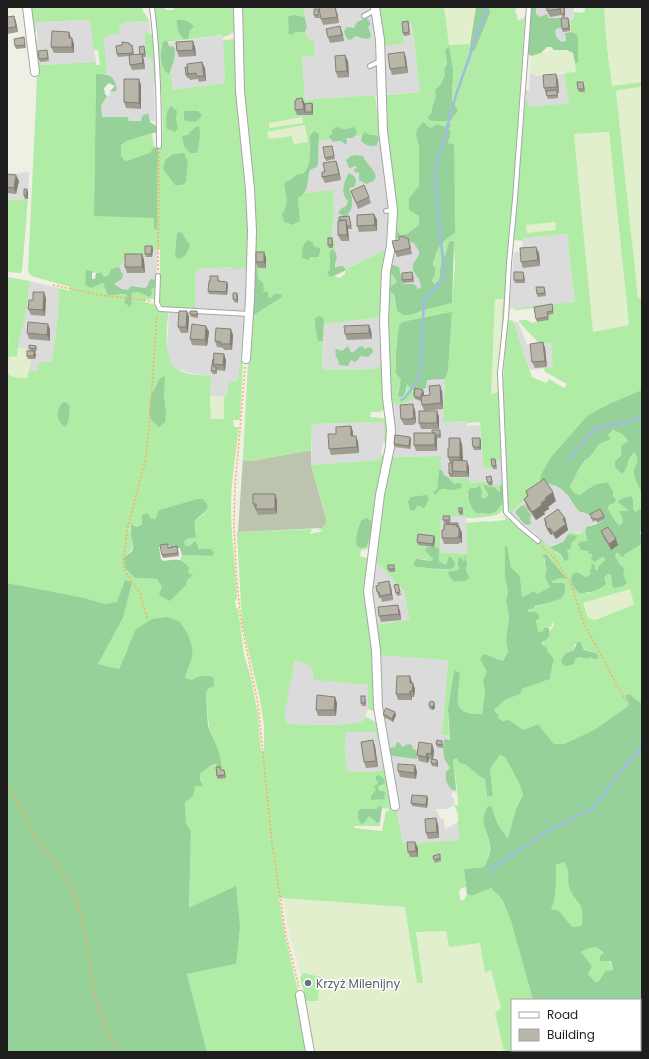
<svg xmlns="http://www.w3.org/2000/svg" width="649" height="1059" font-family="Poppins,sans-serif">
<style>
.residential{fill:#dcdbdb}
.construction{fill:#bdc4ae}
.farmland{fill:#e1efcd}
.grass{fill:#b1eca6;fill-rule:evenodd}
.forest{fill:#96d199;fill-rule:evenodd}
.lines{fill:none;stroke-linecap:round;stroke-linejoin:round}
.stream{stroke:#a1bce0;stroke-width:2.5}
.lane-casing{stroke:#a5a5a5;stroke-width:6}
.street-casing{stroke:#a5a5a5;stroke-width:10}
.path{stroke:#ffaa65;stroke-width:1.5;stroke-dasharray:2 2;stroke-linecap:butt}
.lane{stroke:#fff;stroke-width:4}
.street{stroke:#fff;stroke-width:8}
.wall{fill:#9f9c91}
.shaded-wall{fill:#827f76}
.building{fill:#b9b5a9;stroke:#827f76}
.worship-dot{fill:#6b7280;stroke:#fff;stroke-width:1.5}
.labels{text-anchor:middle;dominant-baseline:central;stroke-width:3;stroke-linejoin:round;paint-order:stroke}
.worship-label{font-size:12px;fill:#5b616d;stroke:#fff;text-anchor:start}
</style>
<rect width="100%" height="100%" fill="#efefe3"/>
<!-- residential -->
<g class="residential">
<path d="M 304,7 L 372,7 L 379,95 L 305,100 L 302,57 L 314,56 L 310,41 L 305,32 L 307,27 Z"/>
<path d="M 536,7 L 574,7 L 573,20 L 570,20 L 571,32 L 565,33 L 566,42 L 561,43 L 556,38 L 555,33 L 556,29 L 549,18 L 548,15 L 540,18 L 536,14 Z"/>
<path d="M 90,20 L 96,62 L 40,65 L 36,22 Z"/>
<path d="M 149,21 L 150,33 L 147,32 L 145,34 L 144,37 L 147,58 L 152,57 L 154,84 L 155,121 L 150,121 L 148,114 L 141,121 L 129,121 L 128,117 L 102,117 L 101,106 L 107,96 L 110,95 L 110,91 L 115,92 L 116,84 L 111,77 L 107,74 L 104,39 L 109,35 L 119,34 L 120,26 L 125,22 Z"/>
<path d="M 412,23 L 420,92 L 385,94 L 382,45 L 404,44 L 402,25 Z"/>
<path d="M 223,35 L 225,83 L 173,90 L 170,70 L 175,58 L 168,43 Z"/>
<path d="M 530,74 L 535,74 L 535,76 L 564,74 L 569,103 L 528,107 L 528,102 L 525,101 L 526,90 L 529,90 Z"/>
<path d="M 380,134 L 390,216 L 387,248 L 375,255 L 335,274 L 336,256 L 335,252 L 335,241 L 332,240 L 333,219 L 334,218 L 333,190 L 304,193 L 306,191 L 308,182 L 307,178 L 310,170 L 317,167 L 318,163 L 319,141 L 331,139 L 333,142 L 341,141 L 346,138 L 362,136 L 361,141 L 379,138 L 377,135 Z"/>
<path d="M 29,172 L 28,199 L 7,200 L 7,174 Z"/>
<path d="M 567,234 L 575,302 L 509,309 L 514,252 L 523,252 L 522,238 Z"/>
<path d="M 395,237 L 401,238 L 404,241 L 409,240 L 415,243 L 419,251 L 419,255 L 413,271 L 419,279 L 421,287 L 417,289 L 403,284 L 399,267 L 390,264 Z"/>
<path d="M 146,248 L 158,248 L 156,280 L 149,281 L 148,285 L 145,288 L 137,286 L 128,290 L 122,289 L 116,287 L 114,284 L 122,279 L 123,275 L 119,267 L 123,259 L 145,258 Z"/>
<path d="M 233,267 L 233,269 L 247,267 L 246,311 L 238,380 L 228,383 L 227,395 L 224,397 L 210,396 L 211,376 L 191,373 L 178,370 L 173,366 L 169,360 L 167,351 L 169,308 L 195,309 L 195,273 L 199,269 Z"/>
<path d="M 30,281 L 59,288 L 57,324 L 52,363 L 37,371 L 29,370 L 31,360 L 26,359 L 18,347 L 27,307 Z"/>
<path d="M 382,317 L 383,365 L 375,369 L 322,370 L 324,324 Z"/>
<path d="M 513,322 L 518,322 L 527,345 L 547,343 L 551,344 L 554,367 L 530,370 Z"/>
<path d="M 445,379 L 443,422 L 467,421 L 467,426 L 480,425 L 483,467 L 492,469 L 491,462 L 501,461 L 502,478 L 500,485 L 489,486 L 488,481 L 471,483 L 469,481 L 468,478 L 449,478 L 444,475 L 441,470 L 441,456 L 390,457 L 390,402 L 397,405 L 412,401 L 415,390 L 427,380 Z"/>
<path d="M 384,422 L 384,441 L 379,460 L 311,465 L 312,424 Z"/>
<path d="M 548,484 L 555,485 L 563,489 L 570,500 L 582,512 L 589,516 L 593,516 L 601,511 L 605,519 L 586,527 L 585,531 L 581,533 L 569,531 L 563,542 L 552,545 L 549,548 L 533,531 L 529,530 L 526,526 L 522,525 L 512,516 L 512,513 L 514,509 Z"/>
<path d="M 441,516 L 466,516 L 467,554 L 440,552 Z"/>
<path d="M 375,561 L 404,591 L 409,621 L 376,625 L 370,590 Z"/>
<path d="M 379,655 L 448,659 L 442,735 L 449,736 L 450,741 L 445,739 L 445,759 L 450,768 L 452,790 L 456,790 L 457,793 L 453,792 L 451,795 L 454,799 L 454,805 L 447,809 L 436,809 L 441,819 L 444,819 L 445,829 L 457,823 L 461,840 L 403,844 L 396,806 L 384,770 L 372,772 L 348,771 L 344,758 L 344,749 L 346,732 L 376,732 L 381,706 Z"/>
<path d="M 295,660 L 311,666 L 314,680 L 369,685 L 368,709 L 363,722 L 334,725 L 287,724 L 283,716 Z"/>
</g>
<!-- construction -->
<path class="construction" d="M 311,450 L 311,465 L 327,522 L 322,528 L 238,532 L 243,457 L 244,460 L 251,461 Z"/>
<!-- farmland -->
<g class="farmland">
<path d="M 444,7 L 476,7 L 469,44 L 449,46 Z"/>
<path d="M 604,7 L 642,7 L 642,82 L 612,86 L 607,48 Z"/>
<path d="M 554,50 L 567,50 L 573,53 L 576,72 L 535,76 L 534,74 L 530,74 L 531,56 L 543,52 Z"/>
<path d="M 642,87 L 642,298 L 638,298 L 616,92 L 617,90 Z"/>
<path d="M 302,117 L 303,123 L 269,128 L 268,123 Z"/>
<path d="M 305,125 L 308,142 L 294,144 L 292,136 L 269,139 L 267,131 Z"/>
<path d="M 609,132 L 629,325 L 593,332 L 574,134 Z"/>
<path d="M 555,222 L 557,230 L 527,234 L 526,225 Z"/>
<path d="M 495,299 L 503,299 L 498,392 L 490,394 Z"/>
<path d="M 18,347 L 27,349 L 26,358 L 31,360 L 27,378 L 13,377 L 7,373 L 7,364 L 9,357 L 14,357 L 17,352 Z"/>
<path d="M 210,396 L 224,397 L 224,419 L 211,419 Z"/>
<path d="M 630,589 L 634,604 L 631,606 L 595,620 L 588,618 L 583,603 Z"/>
<path d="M 283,898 L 405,907 L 423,983 L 416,932 L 446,931 L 449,947 L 480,942 L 485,972 L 491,970 L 501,1008 L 495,1013 L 504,1052 L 314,1052 L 306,1001 L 318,1000 L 304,973 L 301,976 L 288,928 Z"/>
</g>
<!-- grass -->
<g class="grass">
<path d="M 30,7 L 142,7 C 143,13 147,16 149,21 L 125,22 L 120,26 L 119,34 L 109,35 L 104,39 L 107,74 L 96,74 L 94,215 L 155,218 L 154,228 L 157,229 L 158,148 L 162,148 C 164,101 159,54 154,7 L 163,7 L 166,10 L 174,10 L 174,7 L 235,7 L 235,31 L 229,35 L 223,37 L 222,35 L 168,42 L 167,40 L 161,47 L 162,55 L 170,70 L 173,90 L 225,83 L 223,40 L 235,39 L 249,191 L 247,267 L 233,270 L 233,267 L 199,269 L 195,273 L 195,309 L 169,308 C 167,324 162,361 178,370 C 187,375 201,375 211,376 L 210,398 L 211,419 L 224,419 L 224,397 L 227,395 L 228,383 L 238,380 L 240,360 L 243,361 L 240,420 L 233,420 L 234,427 L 239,427 C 236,453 231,480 231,507 C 231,538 236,568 237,599 L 235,600 L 236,608 L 238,608 L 244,655 L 251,678 L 258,715 L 261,751 L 264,751 L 264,725 L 260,699 L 242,624 L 237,532 L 312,529 L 310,534 L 323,531 L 318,529 L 322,528 L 327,522 L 311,465 L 379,460 L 381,453 L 385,460 L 371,548 L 361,550 L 360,556 L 366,558 L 371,557 L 372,629 L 376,710 L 373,711 L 368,709 L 368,685 L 314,680 L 311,666 L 295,660 L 284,716 L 287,724 L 334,725 L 363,722 L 365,717 C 381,723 379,725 381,741 L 377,740 L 376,732 L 346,732 C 344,747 344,756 348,771 L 372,772 L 383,770 L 382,765 L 386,764 L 396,806 L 403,844 L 460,840 L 457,823 L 458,822 L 458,814 L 454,805 L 458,805 L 458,801 L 456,780 L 453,767 L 453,760 L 457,758 L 458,762 L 466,765 L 482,778 L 485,779 L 487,797 L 493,796 L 490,769 L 500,755 L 505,757 L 520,785 L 523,795 L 516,809 L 508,839 C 500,829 495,819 492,807 L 484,827 C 491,845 492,849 484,867 L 464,869 L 466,887 L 461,888 L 459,893 L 461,901 L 464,900 L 467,894 L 472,896 L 491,888 L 502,899 L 511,921 L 533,1000 L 512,1000 L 512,1050 L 570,1050 L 571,1052 L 504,1052 L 495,1013 L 501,1008 L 491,970 L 485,973 L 480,943 L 449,947 L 446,931 L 416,932 L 423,983 L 417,983 L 405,907 L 283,898 L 279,898 L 285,936 L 299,995 L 309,1052 L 207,1052 L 187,974 L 236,964 L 189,908 L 191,831 L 186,823 L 185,802 L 193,792 L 195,785 L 202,786 L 200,780 L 200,774 C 208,767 211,763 222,766 L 219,753 L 209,727 L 206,694 L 214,678 C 207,674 199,675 192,680 L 185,678 L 189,663 L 192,659 L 127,649 L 119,669 L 98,664 L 123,618 L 125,580 L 117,603 L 106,604 L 80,597 L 7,583 L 7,372 L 7,373 L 13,377 L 27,378 L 29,370 L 37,371 L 39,362 L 52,362 L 57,324 L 59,288 L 70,291 L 70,287 L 31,276 L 28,271 L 36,102 L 37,65 L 33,39 L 37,40 L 40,65 L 96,62 L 96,65 L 100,65 L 98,50 L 94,50 L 90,20 L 36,22 L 36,33 L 33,31 ZM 178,154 L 188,162 L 186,182 L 167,157 ZM 146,248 L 160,249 L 160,309 L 156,305 L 145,302 L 146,299 L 155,299 L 156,286 L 151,290 L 149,297 L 138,292 L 132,293 L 131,297 L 132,303 L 126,294 L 120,295 L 104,283 L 94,286 L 86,270 L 92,271 L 92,273 L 101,272 L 104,277 L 109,275 L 111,269 L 119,267 L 124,259 L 145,258 ZM 164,376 L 164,395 L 166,411 L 149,411 L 151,395 L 160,378 ZM 197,499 L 204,514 L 194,521 L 191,538 L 187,539 L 184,542 L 186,546 L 191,545 L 197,549 L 211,549 L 212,556 L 182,555 L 180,560 L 185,562 L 188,573 L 187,580 L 162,587 L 157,579 L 135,578 L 124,558 C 136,547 133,544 129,529 L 134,524 L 137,527 L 150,518 L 155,519 L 159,510 ZM 382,807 L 382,808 L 389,809 L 389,811 L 386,811 L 382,831 L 354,828 L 354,826 L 380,826 L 380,822 L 377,823 L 369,816 L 366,818 L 361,809 L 377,809 Z"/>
<path d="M 241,7 L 304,7 L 305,17 L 295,15 L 288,27 L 295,32 L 305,32 L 310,41 L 314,40 L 314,56 L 302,57 L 305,100 L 375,95 L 380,134 L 370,135 L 368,134 L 354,137 L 355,136 L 348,128 L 345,129 L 341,128 L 328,136 L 331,139 L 319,141 L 319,134 L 309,144 L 311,153 L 308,168 L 304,173 L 291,178 L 284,183 L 287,193 L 284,222 L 294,225 L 300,221 L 298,198 L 304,193 L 333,190 L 334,218 L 333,219 L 332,240 L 335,240 L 335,252 L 333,249 L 330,251 L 330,277 L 334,275 L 338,278 L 340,278 L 345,274 L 346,269 L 375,255 L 387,248 L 382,317 L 324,324 L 324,319 L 314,322 L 317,330 L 318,341 L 323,341 L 322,370 L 375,369 L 383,365 L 386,407 C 382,413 377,412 371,412 L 370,417 L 388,419 L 386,443 L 384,443 L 384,422 L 312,424 L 311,450 L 251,461 L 246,461 L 243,457 L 248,362 L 252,315 L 279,298 L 272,296 L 270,298 L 262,291 L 260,280 L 258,278 L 258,254 L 253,253 L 245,112 ZM 302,117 L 303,123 L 269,128 L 269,123 ZM 305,125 L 308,142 L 294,144 L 292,136 L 269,139 L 267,132 Z"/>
<path d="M 377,7 L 444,7 L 449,45 L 469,44 L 469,50 L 475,50 L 491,12 L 489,10 L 490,7 L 518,7 L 515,10 L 518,20 L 523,19 L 525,15 L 514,199 L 505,299 L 500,385 L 503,469 L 502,469 L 501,461 L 491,462 L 492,469 L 483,467 L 480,422 L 467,423 L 466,421 L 443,422 L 445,379 L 448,371 L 452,312 L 398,348 L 396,374 L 401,379 L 401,384 L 398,392 L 407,391 L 407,384 L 409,385 L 415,396 L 412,401 L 397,405 L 390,402 L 387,318 L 389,273 C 393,275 396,277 397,282 L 391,286 L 397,311 L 403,315 C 409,315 415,315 420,311 L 452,303 L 455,266 L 454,242 L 449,242 L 446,253 L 441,262 L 439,280 L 434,284 L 432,280 C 436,272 433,272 434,264 C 434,254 438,246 444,239 L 454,144 L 448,143 L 451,134 L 449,129 L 451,126 L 445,127 L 437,124 L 430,128 L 427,127 L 416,135 L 419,147 L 419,186 L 409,198 L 409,210 L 419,216 L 419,226 L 407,234 L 401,235 L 396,230 L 394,230 L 383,95 L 420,92 L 412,24 L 402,25 L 404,44 L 382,46 ZM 445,50 L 453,85 L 452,94 L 452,100 L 457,111 L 455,113 L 428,116 C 436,110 437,99 435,90 L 441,84 L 445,75 L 444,69 L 447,64 ZM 495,299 L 503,299 L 498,392 L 491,394 Z"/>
<path d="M 585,7 L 604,7 L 607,48 L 612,86 L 642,82 L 642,87 L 617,90 L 616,92 L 638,298 L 642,298 L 642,390 L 611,403 L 588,415 L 551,457 L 540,482 L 527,499 L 514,509 L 512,513 L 512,517 L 508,504 L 503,382 L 507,323 L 509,320 L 513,321 L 532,377 L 546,383 L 549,379 L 564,388 L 567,384 L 545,372 L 544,368 L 553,367 L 551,344 L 547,343 L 540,344 L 519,322 L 519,320 L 527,320 L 531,323 L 549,320 L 548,315 L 555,314 L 553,307 L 536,310 L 535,308 L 515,310 L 515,308 L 575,302 L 567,234 L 523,238 L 523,241 L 514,240 L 525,101 L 528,101 L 529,107 L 569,103 L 564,74 L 565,73 L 576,72 L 575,63 L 578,63 L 578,39 L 577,34 L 571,32 L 570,20 L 573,20 L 574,12 L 582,13 L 585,11 ZM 609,132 L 629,325 L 593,332 L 574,134 ZM 555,222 L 556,230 L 527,233 L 526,225 Z"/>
<path d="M 147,32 L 152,35 L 157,79 L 154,84 L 152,58 L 147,58 L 144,37 L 145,34 Z"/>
<path d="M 152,134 L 154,147 L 151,153 L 126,161 L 121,156 L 121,145 L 127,141 Z"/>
<path d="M 28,199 L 22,271 L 21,273 L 7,272 L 7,200 Z"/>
<path d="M 7,277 L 30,281 L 27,307 L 17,352 L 18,356 L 9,357 L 7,364 L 7,345 L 9,341 L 7,338 Z"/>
<path d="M 613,430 C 620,433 626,435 628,442 L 622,446 L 622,454 L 619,457 L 628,464 L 632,454 L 634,452 C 642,463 633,463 634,473 C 634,478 638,483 640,487 C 643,495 642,502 642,510 L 639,509 L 636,512 L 625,499 L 621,499 L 628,510 L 626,511 L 620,511 L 619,512 C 623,517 625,520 621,525 L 619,525 C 614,521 612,514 608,509 L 608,506 L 614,503 L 613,491 L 603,482 L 589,488 L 580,495 C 574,494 572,492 570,486 L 580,467 L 585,460 L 590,457 L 599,444 L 611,439 L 608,435 Z"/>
<path d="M 441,456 L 441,470 L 439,470 L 437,489 L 433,492 L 445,488 L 453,490 L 454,484 L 449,478 L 469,478 L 469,481 L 471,483 L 488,481 L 489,486 L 500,485 L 500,492 L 498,492 L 494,487 L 488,487 L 488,496 L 484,499 L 480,497 L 482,492 L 480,485 L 476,488 L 471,488 L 467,495 L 470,506 L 481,514 L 490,514 L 496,512 L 502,500 L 502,486 L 500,485 L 502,478 L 504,478 C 504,485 506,505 503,510 C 498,518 475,518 466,518 L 466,516 L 441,516 L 440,552 L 467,554 L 466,523 L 487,521 L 487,522 L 505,520 L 505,517 L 502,517 L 504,516 L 538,543 L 542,539 L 549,547 L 550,547 C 555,553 559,551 563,560 L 567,551 L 571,548 L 572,542 L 576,536 L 568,534 L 569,531 L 580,534 L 585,531 L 587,539 L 589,540 L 587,541 L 579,542 L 578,545 L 581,550 L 587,550 L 598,559 L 602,557 L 605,559 L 604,563 L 598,567 L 598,570 L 591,569 L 591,574 L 585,577 L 580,573 L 572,575 C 570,582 574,588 579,593 L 589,593 L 603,587 L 604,578 L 608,574 L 611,575 L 612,586 L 623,574 L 625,571 L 623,567 L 620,565 L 615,555 L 617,552 L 624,555 L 642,544 L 642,704 L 633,697 L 625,696 L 629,704 L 627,707 L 594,730 L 564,744 L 554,744 L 538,724 L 523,730 L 498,718 L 499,716 L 494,710 L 505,700 L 513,697 L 522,689 L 550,679 L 552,656 L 546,651 L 547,647 L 542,646 C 543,639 549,631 553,627 L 554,624 L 553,622 L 551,627 L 545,627 L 542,632 L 538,632 L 536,620 L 528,612 L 528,609 C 536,606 546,605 552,601 L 555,584 L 553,583 L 552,581 L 560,578 L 565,579 L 548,556 L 544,562 L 547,568 L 547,580 L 550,587 L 537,594 L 534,591 L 523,597 L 522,596 L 520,576 L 511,567 L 508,552 L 505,546 L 505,577 L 508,592 L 506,600 L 509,617 L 506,640 L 508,652 L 503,661 L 496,658 L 483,680 L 485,692 L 482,714 C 449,715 459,698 460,674 L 454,670 L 448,709 L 449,736 L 442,735 L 448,660 L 377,655 L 376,625 L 409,620 L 404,591 L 375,561 L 379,534 L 381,515 L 390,457 ZM 427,547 L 439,549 L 439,561 L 446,565 L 449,557 L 446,570 L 417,567 L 423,559 L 431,561 L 433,559 L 425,551 ZM 467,557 L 466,568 L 468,573 L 465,581 L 454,582 L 449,576 L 452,571 L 458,570 L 460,568 L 458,566 L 458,559 L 464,562 ZM 630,589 L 634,604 L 631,606 L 595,620 L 588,618 L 583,603 ZM 575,644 C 583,648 587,651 596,653 L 587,659 L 579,657 L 575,659 L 568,651 L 573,651 Z"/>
<path d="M 564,862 C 565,865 568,868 568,871 C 569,876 567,881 569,886 C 575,906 586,899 581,926 L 572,927 L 550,908 C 557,898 556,878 556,865 Z"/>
<path d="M 596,947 C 605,954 610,959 613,970 L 605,971 L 599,981 L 595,982 L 588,974 L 581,952 L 587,949 Z"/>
<path d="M 304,973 L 320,977 L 318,1001 L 306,1001 L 300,977 Z"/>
</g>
<!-- forest -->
<g class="forest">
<path d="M 476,7 L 490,7 L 489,10 L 491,11 L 475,50 L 469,51 Z"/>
<path d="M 530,7 L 536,7 L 536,14 L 540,17 L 547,14 L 549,18 L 560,18 L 562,20 L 562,27 L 556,29 C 554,35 557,38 561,42 L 566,41 L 565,33 L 571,32 L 577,34 L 578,39 L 578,63 L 575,63 L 573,53 L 567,50 L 554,50 L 551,47 L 547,47 L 541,53 L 531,56 L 528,53 Z"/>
<path d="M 295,15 L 305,17 L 307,27 L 305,32 L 295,32 L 292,35 L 288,33 C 290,27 287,22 289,16 Z"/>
<path d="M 367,18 L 371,24 L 368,27 L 371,35 L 370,38 L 366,39 L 355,36 L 352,39 L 348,40 L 345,34 L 344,31 L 347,27 L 354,28 L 357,22 Z"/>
<path d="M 177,20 C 183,19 191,22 194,27 L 190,30 L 188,39 L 184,39 C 179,35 176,27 177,20 Z"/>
<path d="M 167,40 L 169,46 L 174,47 C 177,56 172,66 169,74 C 159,69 160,50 163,42 Z"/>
<path d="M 449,46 L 453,71 L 452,100 L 458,111 L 450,121 L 431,121 L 428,118 L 428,116 L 432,112 C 432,102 437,101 435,90 L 441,84 L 445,75 L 444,69 L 447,64 L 445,50 Z"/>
<path d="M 96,74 C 109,74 114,75 117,89 L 115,92 L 110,91 L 115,86 L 109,83 L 104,88 L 105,94 L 107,96 L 101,106 L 102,117 L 128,117 L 129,121 L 141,121 L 142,116 L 148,113 L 150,122 L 156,126 L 157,132 L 127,141 L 121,145 L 121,156 L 126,161 L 150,153 L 154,147 L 158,148 L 157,229 L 154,229 L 154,218 L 94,216 Z"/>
<path d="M 171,106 L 177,111 L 176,119 L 178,128 L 175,132 L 167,129 C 166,120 165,113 171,106 Z"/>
<path d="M 184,111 L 198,111 L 202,115 C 197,123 193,123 184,120 Z"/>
<path d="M 423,122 L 430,128 L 437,124 L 445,127 L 446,124 L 451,125 L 449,129 L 451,133 L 448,143 L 454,144 L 455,233 C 440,242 437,247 433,264 C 437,270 435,275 432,280 L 434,284 L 439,280 L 441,262 L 446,253 L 449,242 L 452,241 L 454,242 L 452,303 L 420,311 C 415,315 409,315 403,315 L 397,311 L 394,295 L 390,291 L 391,286 L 397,282 L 393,275 L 389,273 L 390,264 L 399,267 L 403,284 L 414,284 L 418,289 L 421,287 L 419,279 L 413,271 L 413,264 L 419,255 L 419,251 L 414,243 L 395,237 L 394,230 L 396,230 L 401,235 L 407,234 L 419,225 L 419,216 L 409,210 L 409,198 L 419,186 L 419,147 L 416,135 L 417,130 Z"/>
<path d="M 198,126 L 199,126 C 201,132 199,146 197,153 L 190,153 L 184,146 L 182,136 L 188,135 L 193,129 Z"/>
<path d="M 336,127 L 345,129 L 354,127 L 357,131 L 355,136 L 352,138 L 346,138 L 347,142 L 346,145 L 341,141 L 333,142 L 328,136 L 332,134 L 332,130 Z"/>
<path d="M 314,131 L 319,134 L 318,163 L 317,167 L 310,170 C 306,182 311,190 298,198 L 300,221 L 293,225 L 284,222 L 282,214 C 289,206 286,194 284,183 L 297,175 L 304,173 C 313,162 309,149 310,136 Z"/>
<path d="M 365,132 L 370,135 L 377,135 L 379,138 L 377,145 C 370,147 367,146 361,141 L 362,135 Z"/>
<path d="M 184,153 L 188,162 L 186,182 L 182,185 L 175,185 L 163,169 C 165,155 172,154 184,153 Z"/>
<path d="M 356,155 L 363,156 C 366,164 374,168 376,177 L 373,181 L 366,184 L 359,180 L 359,172 L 355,173 L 354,169 L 357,168 L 356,166 L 349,168 L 346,160 L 351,156 Z"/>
<path d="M 349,173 C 356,176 358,181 354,187 L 349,188 C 353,199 355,209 345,217 L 338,213 L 342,208 L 346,206 L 348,201 C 340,194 344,181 349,173 Z"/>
<path d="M 181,232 L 190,245 C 187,253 186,257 178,259 L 175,256 L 177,233 Z"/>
<path d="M 308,240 L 312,242 L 315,247 L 320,248 L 320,252 L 318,257 L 311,257 L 308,260 L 302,258 C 302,250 302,245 308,240 Z"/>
<path d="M 333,249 C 340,258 335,258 335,267 L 343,266 L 346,270 L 338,274 L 330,277 L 327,272 L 330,270 L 330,251 Z"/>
<path d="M 253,253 L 257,253 L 258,278 L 263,283 L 264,290 L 262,291 L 264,292 L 266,291 L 268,293 L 268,296 L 270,298 L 275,294 L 281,294 L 282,297 L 252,316 Z"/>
<path d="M 119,267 L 123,275 L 122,279 L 114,284 L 122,289 L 128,290 L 131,286 L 145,288 L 148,285 L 149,281 L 151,279 L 156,280 L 156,286 L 151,290 L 152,294 L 149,297 L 138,292 L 132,293 L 131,297 L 132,303 L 130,307 L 124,302 L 127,296 L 126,294 L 108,295 L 103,283 L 91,288 L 85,285 L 86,270 L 92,271 L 92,279 L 95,279 L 96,273 L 101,272 L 104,277 L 109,275 L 111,269 Z"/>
<path d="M 452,312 L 448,371 L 445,379 L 427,380 L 426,388 L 416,391 L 415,396 L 413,395 L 413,391 L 407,384 C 406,390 406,393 402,397 L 398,396 L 401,379 L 396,374 L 396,353 L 399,326 L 402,322 Z"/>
<path d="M 319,316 L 324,319 L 323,341 L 318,341 C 317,336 314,323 315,318 Z"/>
<path d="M 348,346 L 351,352 L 354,352 L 359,347 L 362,346 L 365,349 L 368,347 L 372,348 L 373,352 L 368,357 L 360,356 L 359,359 L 355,362 L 351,360 L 348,366 L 339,365 L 338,360 L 335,355 L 336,353 L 335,350 L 337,349 L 342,351 Z"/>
<path d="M 165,376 L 164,395 L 166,411 L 165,422 L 159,427 L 152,421 L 149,411 L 151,395 L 160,378 Z"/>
<path d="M 642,390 L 642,494 C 640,487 634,480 634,473 C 633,464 642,463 634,452 C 628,458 628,468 622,474 L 615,467 L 615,462 L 622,454 L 621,449 L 622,445 L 628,442 C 626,435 620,433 613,430 L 608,435 L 611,439 L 599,444 L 590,457 L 585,460 L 580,467 L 570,486 C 572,491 574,494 580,495 C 587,489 598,481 608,483 L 613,491 L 613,496 L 616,500 L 614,503 L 608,506 L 608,509 C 612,514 614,521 619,525 L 621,525 C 625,520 622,517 619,512 L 620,511 L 626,511 L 628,510 L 618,502 L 621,499 L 631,496 L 633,499 L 633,509 L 636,512 L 639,509 L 642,510 L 642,531 L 640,532 L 642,538 L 642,544 L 624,555 L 625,557 L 622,557 L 617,552 L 615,555 L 620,565 L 623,567 L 625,571 L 623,574 L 627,583 L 623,586 L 615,588 L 612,586 L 611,575 L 608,574 L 604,578 L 606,584 C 599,591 589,593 579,593 C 574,588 569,582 572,575 C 577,571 580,573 585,577 L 591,574 L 589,571 L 591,569 L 592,563 L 595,566 L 595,570 L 598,570 L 598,567 L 605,560 L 605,559 L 602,557 L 595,562 L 591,560 L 592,554 L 588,554 L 589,551 L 581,550 L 578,545 L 579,542 L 585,541 L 587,541 L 588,540 L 587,539 L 585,531 L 586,527 L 597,524 L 605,519 L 601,511 C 585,520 592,513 580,512 C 569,500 566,486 548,484 L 548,487 L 540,482 L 541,475 L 551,457 L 588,415 L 611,403 Z"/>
<path d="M 66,402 L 70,406 C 69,414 70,421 65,427 C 56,421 56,410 62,403 Z"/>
<path d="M 439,470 L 442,470 L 444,475 L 448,477 L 454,484 L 458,483 L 462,484 L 461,488 C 458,488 456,489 454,490 C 445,491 443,484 435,495 L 433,492 L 437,489 Z"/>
<path d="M 480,485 L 482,492 L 481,497 L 484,499 L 488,496 L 488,493 L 485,490 L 484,485 L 487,485 L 488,487 L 494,487 L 499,492 L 500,492 L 500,485 L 502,486 L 503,502 L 496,512 L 490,514 L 476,513 C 470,507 465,496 470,488 L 476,488 Z"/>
<path d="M 427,495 L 429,499 L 426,504 L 426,506 L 423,508 L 420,506 L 417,506 L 414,511 L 410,510 L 408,502 L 411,497 Z"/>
<path d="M 197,499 L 203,499 L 208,506 C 199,523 191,513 196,537 L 187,539 L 184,542 L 186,546 L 191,545 L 195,541 L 198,546 L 198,549 L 211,549 L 214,553 L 212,556 L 182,555 L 180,548 L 171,548 L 169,545 L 159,547 L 161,559 L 163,561 C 174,560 182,557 189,568 L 188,573 L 193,575 L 187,580 L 186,585 L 170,601 L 159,595 L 162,587 L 157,579 L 135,578 L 125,568 L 124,558 C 126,556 130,553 132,551 C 136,542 127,535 132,524 L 137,527 L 142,524 L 142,515 L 148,513 L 150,518 L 155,519 L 159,510 Z"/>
<path d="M 524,505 L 531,515 L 530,518 L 531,523 L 529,525 L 524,524 L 515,512 L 521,506 Z"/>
<path d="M 367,518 L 373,522 L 371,535 L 366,547 L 361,548 L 356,545 C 357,535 357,528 362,520 Z"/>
<path d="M 568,534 L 577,536 L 575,540 L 572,542 L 571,548 L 567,551 L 569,558 L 566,561 C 562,559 563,557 560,554 C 557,551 553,551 550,547 L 563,542 Z"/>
<path d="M 505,546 L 507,546 L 511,567 L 520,576 L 522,596 L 523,597 L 534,591 L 537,594 L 550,587 L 545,577 L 547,568 C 545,565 544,563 546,559 L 542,556 L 546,554 L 566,578 L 565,579 L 560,578 L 552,581 L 553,583 L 562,583 L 565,585 L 565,592 L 562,598 C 553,601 544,605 535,606 L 533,609 L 528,609 L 528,612 L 536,612 L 539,616 L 539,619 L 536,620 L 538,632 L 542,632 L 545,627 L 549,628 C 550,635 549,639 542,642 L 542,645 L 547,647 L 547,651 L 552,656 L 554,661 L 552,665 L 550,679 L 522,689 L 520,694 L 505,700 L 494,710 L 499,716 L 498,718 L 503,721 L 509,720 L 523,730 L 538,724 L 554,744 L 564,744 L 594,730 L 627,707 L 629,704 L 625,696 L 629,694 L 642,704 L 642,1031 L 640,1032 L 640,1000 L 533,1000 L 511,921 L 502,899 L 491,888 L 472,896 L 467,894 L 464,869 L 484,867 C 486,862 489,857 490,852 C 492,833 476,827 488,806 L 492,807 C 495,819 500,830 508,838 L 516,809 L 523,795 L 520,785 L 505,757 L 500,755 L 490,769 L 493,796 L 487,797 L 485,779 L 482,778 L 466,765 L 458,762 L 457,758 L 453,760 C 453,770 456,780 456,790 L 452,790 C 447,785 445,780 446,772 L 450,768 L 445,760 L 443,751 L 444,739 L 450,740 L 448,709 L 454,670 L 460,673 C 459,698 449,715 482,714 L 485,692 L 483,680 L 487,672 L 480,659 L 484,654 L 503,661 L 508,652 L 506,640 L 509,617 L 506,600 L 508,592 L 505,577 ZM 564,862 C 565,865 568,868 568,871 C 569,876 567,881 569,886 C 575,906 586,899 581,926 L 572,927 L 559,911 L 551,909 C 557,897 556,878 556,865 ZM 596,947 L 604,953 L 600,956 L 600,961 L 611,961 L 613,970 L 605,971 L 599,981 L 595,982 L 588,974 L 592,966 L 581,952 L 587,949 Z"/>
<path d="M 427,547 L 436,547 L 439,549 L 439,561 L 446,565 L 449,556 L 452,558 C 454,561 456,564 454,567 C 451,572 423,567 417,567 L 413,565 L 416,559 L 431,561 L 433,559 L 425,551 Z"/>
<path d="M 466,555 L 467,565 L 466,568 L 469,578 L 465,581 L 454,582 L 449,576 L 448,572 L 458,570 L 460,568 L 458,566 L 458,559 L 461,557 L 464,562 L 465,556 Z"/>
<path d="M 125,580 L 132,582 L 123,618 L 98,664 L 119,669 L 136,629 L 152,619 L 167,617 L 180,622 C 187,632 194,644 192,657 C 191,662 186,672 185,678 L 192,680 C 199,675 207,674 214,678 L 214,686 L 208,689 L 206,694 L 208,726 L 219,752 L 222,767 L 219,769 L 216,764 L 210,766 L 200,774 L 200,780 L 203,786 L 195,786 L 193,796 L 185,802 L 186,823 L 191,831 L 189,908 L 236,886 L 240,927 L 236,964 L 187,974 L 207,1052 L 7,1052 L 7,583 L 80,597 L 106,604 L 117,602 Z"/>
<path d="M 578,642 L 581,642 C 581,651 588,651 596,653 L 599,658 L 594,659 L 591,657 L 587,659 L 579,657 L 575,659 L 574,664 L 567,666 L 563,665 L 561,661 C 564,655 566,651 573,651 Z"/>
<path d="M 397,742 L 400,743 L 402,747 L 408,744 L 412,745 L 413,749 L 417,751 L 417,759 L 394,756 L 389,754 L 389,748 L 395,747 Z"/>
<path d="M 379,775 L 384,779 L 385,782 L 383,784 L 378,786 L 378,788 L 379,791 L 383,791 L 386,793 L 384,795 L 385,799 L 371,800 L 371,796 L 376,790 L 374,787 L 378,783 L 376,779 L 376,776 Z"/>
<path d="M 378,806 L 382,807 L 380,822 L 377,823 L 369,816 L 364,823 L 361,824 L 358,819 L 358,811 L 361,809 L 377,809 Z"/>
</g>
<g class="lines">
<!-- stream -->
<g class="stream">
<path d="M 401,400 L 405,398 L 420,377 L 424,300 L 445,277 L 438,216 L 435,172 L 456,95 L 487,7"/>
<path d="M 568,460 L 596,428 L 632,421 L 642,415"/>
<path d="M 488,871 L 546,832 L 593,808 L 630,760 L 642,748"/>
</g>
<!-- lane casing -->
<g class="lane-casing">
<g id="lane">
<path d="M 152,7 C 158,53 159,100 159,146"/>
<path d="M 529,7 L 515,199 L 509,263 L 506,317 L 500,373 L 506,512 L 520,526 L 538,541"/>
<path d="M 364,16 L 375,10"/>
<path d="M 370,66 L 380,61"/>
<path d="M 386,211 L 393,210"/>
<path d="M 158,276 L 157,303 L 160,309 L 249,314"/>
</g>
</g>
<!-- street casing -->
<g class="street-casing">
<g id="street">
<path d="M 27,7 L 35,72"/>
<path d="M 238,7 L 240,91 L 250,189 L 252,231 L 250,299 L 246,359"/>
<path d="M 375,7 L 380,40 L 383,131 L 393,210 L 391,246 L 386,271 L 384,321 L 387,398 L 391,429 L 390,447 L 380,495 L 368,591 L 376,650 L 378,707 L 395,806"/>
<path d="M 300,995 L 310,1052"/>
<path d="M 640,1026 L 642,1026"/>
<path d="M 579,1052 L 583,1050"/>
</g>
</g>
<!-- path -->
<g class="path">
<path d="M 158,270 L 159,152"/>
<path d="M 53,285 L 100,295 L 152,301"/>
<path d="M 245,367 L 238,454 L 235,485 L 234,522 L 236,572 L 241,622 L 258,704 L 272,843 L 286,936 L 299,987"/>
<path d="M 542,546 L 554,558 L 566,575 L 572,587 L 584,624 L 627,703"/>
<path d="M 147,618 L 140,593 L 129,577 L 124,569 L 123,563 L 128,526 L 145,462 L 149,431 L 157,315"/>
<path d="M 7,787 L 18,802 L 34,835 L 62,871 L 76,898 L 88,949 L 94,993 L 110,1040 L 121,1052"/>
</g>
<!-- lane -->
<use href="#lane" class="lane"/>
<!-- street -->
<use href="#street" class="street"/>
</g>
<!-- wall -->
<g class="wall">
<path d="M 565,7 L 565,17 L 562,17 L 562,15 L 550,17 L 547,11 Z"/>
<path d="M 318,9 L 320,18 L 315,18 L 314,15 Z"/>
<path d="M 337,12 L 339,23 L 323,25 L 321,19 Z"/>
<path d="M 14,16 L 16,22 L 18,32 L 7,34 L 7,17 Z"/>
<path d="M 568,18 L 569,21 L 570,31 L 563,32 L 562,29 Z"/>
<path d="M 408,21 L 409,24 L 410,35 L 404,36 L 403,33 Z"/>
<path d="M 340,26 L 342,32 L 344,41 L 330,43 L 328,37 Z"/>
<path d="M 24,37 L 26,48 L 16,49 L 15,46 Z"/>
<path d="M 71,38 L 74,44 L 74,53 L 54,53 L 51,47 Z"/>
<path d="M 129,43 L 130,45 L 132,45 L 133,48 L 134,55 L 140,54 L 145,49 L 146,57 L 143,57 L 145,69 L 132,70 L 130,65 L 129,56 L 118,57 L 117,54 L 122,45 Z"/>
<path d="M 195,47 L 196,56 L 179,57 L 177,51 Z"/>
<path d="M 404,52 L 406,58 L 408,73 L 392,75 L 390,69 Z"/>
<path d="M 48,53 L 49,61 L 40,62 L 39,59 Z"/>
<path d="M 348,61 L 349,77 L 338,78 L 336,72 Z"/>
<path d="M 205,68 L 206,81 L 199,82 L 198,79 L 190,80 L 189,78 L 187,78 L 186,75 Z"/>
<path d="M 558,80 L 559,93 L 558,93 L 558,98 L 548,99 L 544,88 Z"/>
<path d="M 141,85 L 141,109 L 126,108 L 124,102 Z"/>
<path d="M 584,85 L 585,92 L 579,92 L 578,89 Z"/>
<path d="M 302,98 L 305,104 L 312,103 L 313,106 L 313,115 L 297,115 L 295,110 L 296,101 Z"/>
<path d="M 332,146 L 335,159 L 326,161 L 325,158 Z"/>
<path d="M 336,161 L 338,167 L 341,180 L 325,183 L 322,177 L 325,172 Z"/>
<path d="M 7,174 L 19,181 L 16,194 L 7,193 Z"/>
<path d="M 351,191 L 369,197 L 371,203 L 358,209 Z"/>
<path d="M 28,192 L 28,199 L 25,199 L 24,196 Z"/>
<path d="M 374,214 L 377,220 L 377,231 L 359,232 L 357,226 Z"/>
<path d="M 349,216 L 352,229 L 348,229 L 349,241 L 341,241 L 338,235 L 339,220 Z"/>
<path d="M 332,238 L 333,241 L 333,248 L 329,248 L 328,245 Z"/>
<path d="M 405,238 L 410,243 L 412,254 L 397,257 L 395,252 Z"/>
<path d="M 152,246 L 153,249 L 152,257 L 146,257 L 145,254 Z"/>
<path d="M 264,252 L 266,258 L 266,268 L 258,268 L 256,262 Z"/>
<path d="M 539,253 L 540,266 L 523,268 L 521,262 Z"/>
<path d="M 142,254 L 144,260 L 145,273 L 127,273 L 125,267 Z"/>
<path d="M 413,274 L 414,282 L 403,283 L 402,280 Z"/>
<path d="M 524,275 L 525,283 L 515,283 L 514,280 Z"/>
<path d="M 219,279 L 219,281 L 227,282 L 228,285 L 227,295 L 209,294 L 208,291 Z"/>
<path d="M 544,287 L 545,290 L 546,296 L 538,297 L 537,294 Z"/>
<path d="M 238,296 L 238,303 L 234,302 L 233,299 Z"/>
<path d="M 46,298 L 45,316 L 31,315 L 28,309 L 33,300 Z"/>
<path d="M 552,304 L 554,314 L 548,315 L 549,320 L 537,322 L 536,319 Z"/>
<path d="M 187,311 L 189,317 L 188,333 L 181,333 L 178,327 Z"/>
<path d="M 197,311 L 198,314 L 198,318 L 191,317 L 190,314 Z"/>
<path d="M 48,324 L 50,330 L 50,341 L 29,339 L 27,333 Z"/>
<path d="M 206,326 L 209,332 L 207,346 L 192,345 L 190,339 Z"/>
<path d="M 371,330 L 372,339 L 347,340 L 345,334 Z"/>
<path d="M 233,335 L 232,350 L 224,350 L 223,348 L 217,347 L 215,341 Z"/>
<path d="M 543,342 L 545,348 L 547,367 L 535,368 L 532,362 Z"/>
<path d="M 36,346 L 37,348 L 36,352 L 35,352 L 36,354 L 35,359 L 28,359 L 27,356 L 30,351 L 29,348 Z"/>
<path d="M 213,359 L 226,360 L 225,371 L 217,370 L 217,374 L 213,374 L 211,371 Z"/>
<path d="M 442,391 L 443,409 L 424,411 L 422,405 L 421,401 L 415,399 L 414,396 L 424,393 L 423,396 L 430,395 Z"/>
<path d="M 415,410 L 416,423 L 414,424 L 414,425 L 404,425 L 401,419 Z"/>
<path d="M 437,411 L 439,417 L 439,429 L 421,429 L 419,423 Z"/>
<path d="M 351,426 L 353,432 L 353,436 L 356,436 L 358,442 L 359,453 L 331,455 L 329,449 L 336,434 Z"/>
<path d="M 441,433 L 441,438 L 437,438 L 437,451 L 416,451 L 414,445 Z"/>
<path d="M 410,437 L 411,440 L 410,449 L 395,447 L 394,444 Z"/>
<path d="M 481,441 L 481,450 L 474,450 L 473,447 Z"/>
<path d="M 462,444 L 463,461 L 469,467 L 469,477 L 450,477 L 449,474 L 452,463 L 450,463 L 448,457 Z"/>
<path d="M 495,459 L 496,462 L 497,469 L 493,469 L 492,466 Z"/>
<path d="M 491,476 L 493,485 L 489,486 L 488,483 Z"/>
<path d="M 526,491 L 556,501 L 548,507 L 549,509 L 544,512 L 545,514 L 536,520 L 527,508 L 524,499 L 527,496 Z"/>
<path d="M 275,494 L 277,500 L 277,514 L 258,515 L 253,504 Z"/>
<path d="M 462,508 L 463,511 L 463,515 L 460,515 L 459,512 Z"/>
<path d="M 590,514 L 604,516 L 605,519 L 597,523 L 596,520 L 593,522 Z"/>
<path d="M 565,518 L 568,530 L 556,539 L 552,534 L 551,535 L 547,530 L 544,519 Z"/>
<path d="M 451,519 L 450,523 L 459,526 L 462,533 L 462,543 L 459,543 L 459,544 L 444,544 L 442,538 L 446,524 L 446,523 L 444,523 L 443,520 Z"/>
<path d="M 601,531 L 618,545 L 611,550 L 603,537 Z"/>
<path d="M 434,536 L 435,539 L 434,547 L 418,545 L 417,542 Z"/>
<path d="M 177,546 L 179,556 L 163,558 L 162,555 L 169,547 Z"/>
<path d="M 395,568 L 395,572 L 389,572 L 388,569 Z"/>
<path d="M 398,584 L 401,595 L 397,596 L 394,585 Z"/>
<path d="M 391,587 L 393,600 L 382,602 L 381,598 L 379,598 L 377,592 Z"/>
<path d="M 400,611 L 401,620 L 381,622 L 379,616 Z"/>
<path d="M 412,683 L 415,689 L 414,697 L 412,697 L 412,700 L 398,700 L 396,694 Z"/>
<path d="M 335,697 L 337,703 L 336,716 L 318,716 L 316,710 Z"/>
<path d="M 366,699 L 366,706 L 362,706 L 361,703 Z"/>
<path d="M 434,702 L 435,708 L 433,710 L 430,709 L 429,706 Z"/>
<path d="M 383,714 L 396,715 L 393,722 L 384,717 Z"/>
<path d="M 436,744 L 443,744 L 443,748 L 437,747 Z"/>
<path d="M 375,746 L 378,767 L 366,768 L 364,762 Z"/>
<path d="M 434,750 L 433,759 L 437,760 L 438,763 L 438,767 L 432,766 L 431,763 L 431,759 L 429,759 L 428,763 L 419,761 L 417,755 Z"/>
<path d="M 221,770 L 225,773 L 226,778 L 218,779 L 217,776 Z"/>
<path d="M 398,771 L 417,771 L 416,779 L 400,777 Z"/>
<path d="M 427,796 L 428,799 L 427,808 L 412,806 L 411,803 Z"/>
<path d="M 438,824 L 439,838 L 428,839 L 426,833 Z"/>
<path d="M 418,848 L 418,857 L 410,857 L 408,852 Z"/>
<path d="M 441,857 L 441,861 L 435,863 L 434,860 Z"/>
</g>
<!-- shaded-wall -->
<g class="shaded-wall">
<path d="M 336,7 L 337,12 L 339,23 L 337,17 Z"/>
<path d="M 564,7 L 565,7 L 565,17 L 564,14 Z"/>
<path d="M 14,16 L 16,22 L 18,32 L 16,27 Z"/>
<path d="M 568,18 L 569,21 L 570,31 L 569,28 Z"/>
<path d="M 340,26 L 342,32 L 344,41 L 342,35 Z"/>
<path d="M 69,32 L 71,38 L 71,44 L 69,38 Z"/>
<path d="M 72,38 L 74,44 L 74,53 L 72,47 Z"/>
<path d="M 193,41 L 195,47 L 196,56 L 193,50 Z"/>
<path d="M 404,52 L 406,58 L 408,73 L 406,67 Z"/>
<path d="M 142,54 L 144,60 L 145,69 L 143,63 Z"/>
<path d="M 345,55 L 348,61 L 349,77 L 347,71 Z"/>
<path d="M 202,62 L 205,68 L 206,81 L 204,76 Z"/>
<path d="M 556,74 L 558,80 L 559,93 L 557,87 Z"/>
<path d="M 139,79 L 141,85 L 141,109 L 139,103 Z"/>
<path d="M 302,98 L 305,104 L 305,112 L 304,109 Z"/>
<path d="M 312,103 L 313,106 L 313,115 L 312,112 Z"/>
<path d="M 336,161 L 338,167 L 341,180 L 339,174 Z"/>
<path d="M 16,175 L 19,181 L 16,194 L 14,188 Z"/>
<path d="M 27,189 L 28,192 L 28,199 L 26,196 Z"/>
<path d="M 374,214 L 377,220 L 377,231 L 375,225 Z"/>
<path d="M 346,220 L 348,226 L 347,226 L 348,229 L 349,241 L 347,235 Z"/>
<path d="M 152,246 L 153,249 L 152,257 L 151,254 Z"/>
<path d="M 536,247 L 539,253 L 540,266 L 538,260 Z"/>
<path d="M 264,252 L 266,258 L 266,268 L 264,262 Z"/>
<path d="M 142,254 L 144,260 L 145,273 L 142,267 Z"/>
<path d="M 523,272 L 524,275 L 525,283 L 524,280 Z"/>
<path d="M 227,282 L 228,285 L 227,295 L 226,292 Z"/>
<path d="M 44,292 L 46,298 L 45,316 L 43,310 Z"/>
<path d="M 237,293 L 238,296 L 238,303 L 237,300 Z"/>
<path d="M 187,311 L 189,317 L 188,333 L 186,327 Z"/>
<path d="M 48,324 L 50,330 L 50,341 L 47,335 Z"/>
<path d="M 369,325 L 371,330 L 372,339 L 369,333 Z"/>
<path d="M 206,326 L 209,332 L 207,346 L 205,340 Z"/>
<path d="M 231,329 L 233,335 L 232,350 L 230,344 Z"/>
<path d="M 543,342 L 545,348 L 547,367 L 545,361 Z"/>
<path d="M 34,351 L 36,354 L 35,359 L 34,356 Z"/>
<path d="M 224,354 L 226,360 L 225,371 L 223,365 Z"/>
<path d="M 440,385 L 442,391 L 443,409 L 441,403 Z"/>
<path d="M 423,390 L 424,393 L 422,401 L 421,398 Z"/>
<path d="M 413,404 L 415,410 L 416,423 L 414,418 Z"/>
<path d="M 437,411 L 439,417 L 439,429 L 437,423 Z"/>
<path d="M 351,426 L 353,432 L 353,442 L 351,436 Z"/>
<path d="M 435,433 L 437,439 L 437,451 L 435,445 Z"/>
<path d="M 356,436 L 358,442 L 359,453 L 357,447 Z"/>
<path d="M 410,437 L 411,440 L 410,449 L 409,446 Z"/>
<path d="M 460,438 L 462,444 L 463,460 L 461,463 L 459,457 Z"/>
<path d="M 480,438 L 481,441 L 481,450 L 480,447 Z"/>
<path d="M 467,461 L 469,467 L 469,477 L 467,472 Z"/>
<path d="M 553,492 L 556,501 L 548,507 L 549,509 L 544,512 L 545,514 L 536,520 L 532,512 L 541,503 L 545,498 Z"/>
<path d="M 275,494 L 277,500 L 277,514 L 275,509 Z"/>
<path d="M 565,518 L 568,530 L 556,539 L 554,533 L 563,519 Z"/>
<path d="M 459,527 L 462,533 L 462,543 L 459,537 Z"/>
<path d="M 550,528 L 552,534 L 551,535 L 548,529 Z"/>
<path d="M 434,536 L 435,539 L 434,547 L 433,544 Z"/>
<path d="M 616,539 L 618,545 L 611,550 L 609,544 Z"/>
<path d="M 389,581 L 391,587 L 393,600 L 391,594 Z"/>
<path d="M 398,605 L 400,611 L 401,620 L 399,614 Z"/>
<path d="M 410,676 L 412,682 L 412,689 L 410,683 Z"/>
<path d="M 413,683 L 415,689 L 414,697 L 412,691 Z"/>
<path d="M 410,691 L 412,697 L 412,700 L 410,694 Z"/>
<path d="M 335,697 L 337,703 L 336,716 L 334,710 Z"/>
<path d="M 434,702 L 435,708 L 433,710 L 432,707 Z"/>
<path d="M 395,712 L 396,715 L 393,722 L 392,719 Z"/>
<path d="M 373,740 L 375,746 L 378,767 L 376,761 Z"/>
<path d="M 432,744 L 434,750 L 433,760 L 431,754 Z"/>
<path d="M 427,753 L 429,759 L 428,763 L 426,757 Z"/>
<path d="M 437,760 L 438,763 L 438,767 L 437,764 Z"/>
<path d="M 415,765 L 417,771 L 416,779 L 414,773 Z"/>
<path d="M 427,796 L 428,799 L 427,808 L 426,805 Z"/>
<path d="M 436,818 L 438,824 L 439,838 L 437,832 Z"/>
<path d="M 415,842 L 418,848 L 418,857 L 416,851 Z"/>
</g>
<!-- building -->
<g class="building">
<path d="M 325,7 L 335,7 L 337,17 L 321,19 L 319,8 Z"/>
<path d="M 547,7 L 560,7 L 560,9 L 547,11 Z"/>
<path d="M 560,7 L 564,7 L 564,14 L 561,14 Z"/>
<path d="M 314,9 L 318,9 L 319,15 L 314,15 Z"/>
<path d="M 14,16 L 16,27 L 7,28 L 7,17 Z"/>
<path d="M 561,18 L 568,18 L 569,28 L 562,29 Z"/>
<path d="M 408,21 L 409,32 L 403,33 L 402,22 Z"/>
<path d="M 340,26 L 342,35 L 328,37 L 326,29 Z"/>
<path d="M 52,31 L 69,32 L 69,38 L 72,38 L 72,47 L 51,47 Z"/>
<path d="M 24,37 L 25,45 L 15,46 L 14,39 Z"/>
<path d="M 193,41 L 193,50 L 177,51 L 176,42 Z"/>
<path d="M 122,42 L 129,43 L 130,45 L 132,45 L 133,53 L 117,54 L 116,46 L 122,45 Z"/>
<path d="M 144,46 L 145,54 L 140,54 L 139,47 Z"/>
<path d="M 47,50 L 48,58 L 39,59 L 38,51 Z"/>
<path d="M 404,52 L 406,67 L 390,69 L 388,54 Z"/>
<path d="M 142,54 L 143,63 L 130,65 L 129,55 Z"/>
<path d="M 345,55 L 347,71 L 336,72 L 335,56 Z"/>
<path d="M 202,62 L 204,76 L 197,76 L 196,73 L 188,74 L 187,64 Z"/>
<path d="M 185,67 L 187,67 L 188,75 L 186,75 Z"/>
<path d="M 556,74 L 557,87 L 544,88 L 543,75 Z"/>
<path d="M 124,79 L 139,79 L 139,103 L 124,102 Z"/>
<path d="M 577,82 L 583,82 L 584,89 L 578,89 Z"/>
<path d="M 557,90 L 557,95 L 547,96 L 546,91 Z"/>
<path d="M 302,98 L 304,109 L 295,110 L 295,101 L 296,101 L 296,99 Z"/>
<path d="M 312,103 L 312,112 L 305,112 L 305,104 Z"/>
<path d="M 332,146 L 334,156 L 325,158 L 323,147 Z"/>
<path d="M 336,161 L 339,174 L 322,177 L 322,172 L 325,172 L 323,163 Z"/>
<path d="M 7,174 L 16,175 L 14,188 L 7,187 Z"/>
<path d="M 364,185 L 369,197 L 356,203 L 351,191 Z"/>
<path d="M 24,189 L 27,189 L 26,196 L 24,196 Z"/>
<path d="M 374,214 L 375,225 L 357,226 L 357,215 Z"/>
<path d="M 349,216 L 351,226 L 347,226 L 346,220 L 339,220 L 339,217 Z"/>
<path d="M 346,220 L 347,235 L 338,235 L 338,221 Z"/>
<path d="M 404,236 L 405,238 L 408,238 L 410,248 L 395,252 L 392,241 L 399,240 L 399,237 Z"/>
<rect x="328" y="238" width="4" height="7"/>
<path d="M 145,246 L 152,246 L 151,254 L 145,254 Z"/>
<path d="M 536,247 L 538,260 L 521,262 L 520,248 Z"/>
<rect x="256" y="252" width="8" height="10"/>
<rect x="125" y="254" width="17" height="13"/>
<path d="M 412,272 L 413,279 L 402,280 L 402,273 Z"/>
<path d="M 514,272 L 523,272 L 524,280 L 514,280 Z"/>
<path d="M 210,276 L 218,276 L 218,281 L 227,282 L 226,292 L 208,291 L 209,281 L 210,281 Z"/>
<path d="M 536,287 L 544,287 L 545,293 L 537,294 Z"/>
<path d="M 33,292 L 44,292 L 43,310 L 28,309 L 29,300 L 33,300 Z"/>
<path d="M 233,293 L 237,293 L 237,300 L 233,299 Z"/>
<path d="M 552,304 L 553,311 L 547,312 L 548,317 L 536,319 L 534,307 Z"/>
<path d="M 179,311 L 187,311 L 186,327 L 178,327 Z"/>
<path d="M 190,311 L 197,311 L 197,315 L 190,314 Z"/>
<path d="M 28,322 L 48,324 L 47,335 L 27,333 Z"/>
<path d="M 192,324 L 206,326 L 205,340 L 190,339 Z"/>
<path d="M 369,325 L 369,333 L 345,334 L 344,326 Z"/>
<path d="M 216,328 L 231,329 L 230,344 L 221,344 L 221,342 L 215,341 Z"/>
<path d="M 543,342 L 545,361 L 532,362 L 530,344 Z"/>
<path d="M 29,345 L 36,346 L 35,349 L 29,348 Z"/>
<rect x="27" y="351" width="7" height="5"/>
<path d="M 214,353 L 224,354 L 223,365 L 213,364 Z"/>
<path d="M 213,359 L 214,359 L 213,364 L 214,367 L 216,367 L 216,371 L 211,371 Z"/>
<path d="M 440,385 L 441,403 L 422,405 L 421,396 L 430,395 L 429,386 Z"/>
<path d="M 415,388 L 423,390 L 421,396 L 421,398 L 414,396 Z"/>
<path d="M 413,404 L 414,418 L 412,418 L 412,419 L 401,419 L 400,405 Z"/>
<rect x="419" y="411" width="18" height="12"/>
<path d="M 351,426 L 351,436 L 356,436 L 357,447 L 329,449 L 328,434 L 336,434 L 336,427 Z"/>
<path d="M 432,430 L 440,430 L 440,435 L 436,435 L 435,433 L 432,433 Z"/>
<rect x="414" y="433" width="21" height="12"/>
<path d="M 395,435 L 410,437 L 409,446 L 394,444 Z"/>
<path d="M 449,438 L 460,438 L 460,455 L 459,457 L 448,457 L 448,448 L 449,448 Z"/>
<path d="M 472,438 L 480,438 L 480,447 L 473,447 Z"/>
<path d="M 491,459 L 495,459 L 496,466 L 492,466 Z"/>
<path d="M 453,460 L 467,461 L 467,472 L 452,471 Z"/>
<path d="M 449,463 L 452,463 L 452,471 L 453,474 L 449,474 Z"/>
<path d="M 491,476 L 492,482 L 488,483 L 486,477 Z"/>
<path d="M 544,479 L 553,492 L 545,498 L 546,500 L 541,503 L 542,505 L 532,512 L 524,499 L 528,496 L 526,491 Z"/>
<path d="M 253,494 L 275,494 L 275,509 L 256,509 L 256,504 L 253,504 Z"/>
<rect x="459" y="508" width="3" height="4"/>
<path d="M 558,509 L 565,518 L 563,519 L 566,524 L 554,533 L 550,528 L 548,529 L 545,524 L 547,523 L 544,519 Z"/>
<path d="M 600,509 L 604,516 L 596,520 L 595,518 L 592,519 L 590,514 Z"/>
<path d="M 443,516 L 450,516 L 449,520 L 443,520 Z"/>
<path d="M 446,523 L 458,523 L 458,527 L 457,525 L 446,524 Z"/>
<path d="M 444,524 L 457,525 L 457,527 L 459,527 L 459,537 L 457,537 L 457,538 L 442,538 L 442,530 L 444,530 Z"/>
<path d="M 608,527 L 616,539 L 609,544 L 601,531 Z"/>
<path d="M 418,534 L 434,536 L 433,544 L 417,542 Z"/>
<path d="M 168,544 L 168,548 L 177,546 L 178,553 L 162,555 L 160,545 Z"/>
<rect x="388" y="565" width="6" height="4"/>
<path d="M 389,581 L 391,594 L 380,596 L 379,592 L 377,592 L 376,586 L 379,585 L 378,583 Z"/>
<path d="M 398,584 L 400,592 L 396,593 L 394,585 Z"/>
<path d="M 398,605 L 399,614 L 379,616 L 378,607 Z"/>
<path d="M 397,676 L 410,676 L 410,683 L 413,683 L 412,691 L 410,691 L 410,694 L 396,694 Z"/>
<path d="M 317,695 L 335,697 L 334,710 L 316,710 Z"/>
<rect x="361" y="696" width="4" height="7"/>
<path d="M 431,701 L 434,702 L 434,705 L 432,707 L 429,706 L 429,703 Z"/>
<path d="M 386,708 L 395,712 L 392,719 L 383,714 Z"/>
<path d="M 373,740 L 376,761 L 364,762 L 361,742 Z"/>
<path d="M 437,740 L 442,741 L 442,745 L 436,744 Z"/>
<path d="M 419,742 L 432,744 L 431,754 L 427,753 L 426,757 L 417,755 Z"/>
<path d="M 431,759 L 437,760 L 437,764 L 431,763 Z"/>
<path d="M 398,764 L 415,765 L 414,773 L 398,771 Z"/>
<path d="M 216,767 L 220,767 L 221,770 L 224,770 L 225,775 L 217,776 Z"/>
<path d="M 412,795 L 427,796 L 426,805 L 411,803 Z"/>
<path d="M 436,818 L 437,832 L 426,833 L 425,819 Z"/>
<path d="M 407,842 L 415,842 L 416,851 L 408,852 Z"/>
<path d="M 440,854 L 440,858 L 434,860 L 433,856 Z"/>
</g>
<!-- markers -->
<circle class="worship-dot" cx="308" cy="983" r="4"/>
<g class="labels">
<!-- worship labels -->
<g class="worship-label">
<text x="316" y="983">Krzyż Milenijny</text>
</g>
</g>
<!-- border -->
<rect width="649" height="1059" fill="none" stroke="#1e1e1e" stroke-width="16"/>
<!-- legend -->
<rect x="511" y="999" width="130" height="52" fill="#ffffff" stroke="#a5a5a5"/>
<rect x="519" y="1012" width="20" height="6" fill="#ffffff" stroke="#a5a5a5"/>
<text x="547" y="1019" font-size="12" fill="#1e1e1e">Road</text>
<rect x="519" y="1029" width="20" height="12" fill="#b9b5a9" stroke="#a5a5a5"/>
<text x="547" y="1039" font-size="12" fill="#1e1e1e">Building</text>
</svg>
